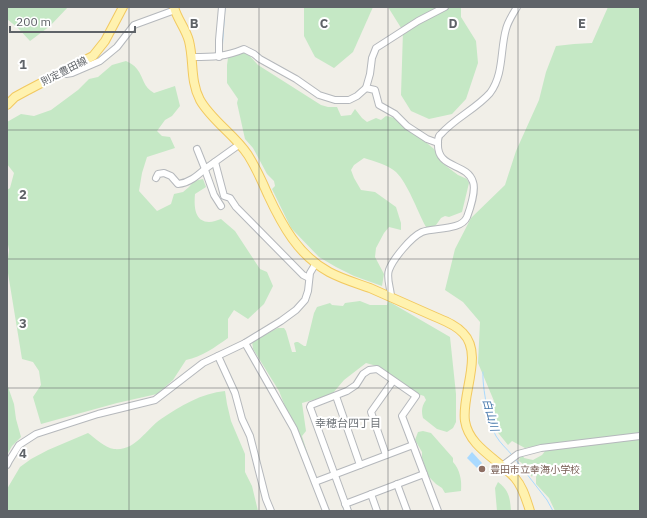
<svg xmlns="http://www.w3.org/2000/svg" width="647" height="518" font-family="'IBM Plex Sans','Noto Sans JP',sans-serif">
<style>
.green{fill:#c5e8c5}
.water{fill:#aadaff}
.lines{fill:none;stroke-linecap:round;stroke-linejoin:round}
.stream{stroke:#aadaff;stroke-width:1}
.minor-casing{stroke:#b5b8bc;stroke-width:8}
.major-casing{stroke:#f2c960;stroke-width:10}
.minor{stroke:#fff;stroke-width:6}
.major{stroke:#fff2af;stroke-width:8}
.grid{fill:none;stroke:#5f6368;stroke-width:1;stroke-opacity:0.55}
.education-dot{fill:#8d6e63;stroke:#fff;stroke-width:1.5}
.labels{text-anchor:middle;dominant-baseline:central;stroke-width:4;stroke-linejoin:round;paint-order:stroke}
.street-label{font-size:10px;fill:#5f6368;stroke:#fff}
.education-label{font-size:10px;fill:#785e54;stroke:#fff;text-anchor:start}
.water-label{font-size:11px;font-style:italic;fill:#4174aa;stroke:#fff}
.neighbourhood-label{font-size:11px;fill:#70757a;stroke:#fff}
.grid-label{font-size:13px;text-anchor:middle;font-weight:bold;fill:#5f6368;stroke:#fff;stroke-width:4;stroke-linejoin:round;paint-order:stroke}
</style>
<rect width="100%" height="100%" fill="#f1efe8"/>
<!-- green -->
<g class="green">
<path d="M 7,7 L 68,7 L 50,26 L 30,41 L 18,28 L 7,19 Z"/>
<path d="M 304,7 L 373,7 L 353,52 L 334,68 L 315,57 L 304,36 Z"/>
<path d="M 388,7 L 461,7 L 461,17 L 476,41 L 478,63 L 466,99 L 452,114 L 429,119 L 411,111 L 401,95 L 403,31 Z"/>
<path d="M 608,7 L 640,7 L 640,434 L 576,440 L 525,448 L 512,441 L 508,445 L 495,429 L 492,416 L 494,401 L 478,363 L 480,322 L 463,302 L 445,290 L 455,249 L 471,218 L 505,185 L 516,151 L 539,100 L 546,72 L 556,46 L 574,44 L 592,43 Z"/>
<path d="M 240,53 L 245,53 L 249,55 L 258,65 L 321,105 L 328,107 L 337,107 L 341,116 L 351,115 L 355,109 L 362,118 L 367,122 L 376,118 L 381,120 L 386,116 L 395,118 L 408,130 L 415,133 L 434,149 L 441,161 L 446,166 L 458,175 L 467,179 L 469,183 L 462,212 L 449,217 L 445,216 L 441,218 L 436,225 L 431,228 L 426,227 C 417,210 408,184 396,172 C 388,165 374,161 364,158 L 354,165 L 351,170 L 354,178 L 361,190 L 375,192 L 396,207 L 401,223 L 401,230 L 389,227 L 384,233 L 376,248 L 375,257 L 384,274 L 382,286 L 354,276 L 336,267 L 319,257 L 291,228 L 272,189 L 275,186 L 274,181 L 267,174 L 253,148 L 245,139 L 237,103 L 238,99 L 227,83 L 227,65 L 228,58 Z"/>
<path d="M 126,61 C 130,63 134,65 137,69 C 144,78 143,87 154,93 L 175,86 L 180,106 L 172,116 L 165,120 L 157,131 L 162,136 L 170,137 L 175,148 L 147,157 L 142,173 L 139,191 L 157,211 L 171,204 L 174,194 L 183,192 L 189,187 L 194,181 L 203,179 L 206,187 L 195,194 C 194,205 194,222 209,222 C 213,222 217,220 221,219 L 235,231 L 260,269 L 267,272 L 273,286 L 264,304 L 248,319 L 234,310 L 228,319 L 228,338 C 215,347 202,357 186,360 L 173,380 L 157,394 L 117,403 L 41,424 L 33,397 L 41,385 L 39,371 L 33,362 L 22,359 L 7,267 L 9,250 L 7,239 L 7,190 L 10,188 L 14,173 L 7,164 L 7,122 L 21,114 L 34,116 L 51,110 L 78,90 L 89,79 L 98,77 L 112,65 Z"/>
<path d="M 360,301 L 370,305 L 387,305 L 388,301 L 450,337 L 456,394 L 456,422 L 453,428 L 447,432 L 437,429 L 423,418 C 421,410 422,406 426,400 L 424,396 L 421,395 L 418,396 L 380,367 L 366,363 L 344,380 L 333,393 L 320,398 L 302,403 L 306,431 L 302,436 L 312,468 L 310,470 L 279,391 L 253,349 L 252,341 L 278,328 L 284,328 L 286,331 L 292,352 L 296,352 L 294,343 L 296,342 L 298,342 L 304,346 L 306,346 L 314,313 L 317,307 L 330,303 L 332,305 L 343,306 L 345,303 Z"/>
<path d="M 7,384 L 14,404 L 16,419 L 21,437 L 12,446 L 7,455 Z"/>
<path d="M 225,391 L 227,404 L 231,421 L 245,454 L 245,472 L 252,486 L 258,511 L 7,511 L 7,489 L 20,467 L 31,459 L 48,450 L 88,433 C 95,438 105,448 114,449 C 136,451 145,430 161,419 C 180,406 202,393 225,391 Z"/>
<path d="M 423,431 L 431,433 L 453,458 L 453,462 C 460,470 462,480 461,491 L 445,493 L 442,488 L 436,484 L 428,476 L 422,458 L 422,452 L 415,440 L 418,432 Z"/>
<path d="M 640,439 L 640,511 L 555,511 L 549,498 L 536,484 L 536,477 L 538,472 L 534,471 L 532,477 L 523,464 L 519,461 L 520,456 L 523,456 L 524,458 L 533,460 L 542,455 L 546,450 L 575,446 Z"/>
<path d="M 498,482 C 509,490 510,498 511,511 L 497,511 L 495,488 Z"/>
</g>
<!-- water -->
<path class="water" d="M 472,452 L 482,463 L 477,468 L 467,458 Z"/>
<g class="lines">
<!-- stream -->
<g class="stream">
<path d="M 222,52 L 225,7"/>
<path d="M 483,372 C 482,386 489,424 496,436 C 500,443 507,449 512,455"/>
<path d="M 516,460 L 547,500 L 553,511"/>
</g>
<!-- minor casing -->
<g class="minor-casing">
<g id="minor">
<path d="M 192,57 C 212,57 225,57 244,49 L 254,54 L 260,59 L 296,79 L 319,95 L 335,100 L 349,100 L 357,96 L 366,88 L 370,74 L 372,58 L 376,48 L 418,21 L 445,7"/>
<path d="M 219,57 L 219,40 L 222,7"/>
<path d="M 61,72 L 66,74 L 72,73 L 100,61 L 117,47 L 134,25 L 175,10"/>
<path d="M 366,88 L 375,90 L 379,105 L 395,114 L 407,126 L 427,139 L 438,143"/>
<path d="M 197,149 L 205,169 L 240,144"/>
<path d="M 215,162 L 224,196 L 230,198 L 236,207 L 303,275 L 309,278"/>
<path d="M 205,170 L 214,195 L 221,206"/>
<path d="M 156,178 L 158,174 L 164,173 L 171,176 L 178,184 C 189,183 197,176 205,169"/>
<path d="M 391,297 C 391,289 386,278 389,270 C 393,259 411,237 422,232 C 434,227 461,231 467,217 C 470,209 476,190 473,182 C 467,162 436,170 438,142 C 438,139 439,135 441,134 C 455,118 476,109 490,93 C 504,74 500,50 506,29 C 508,21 513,14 517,7"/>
<path d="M 245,343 L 294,429 L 326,511"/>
<path d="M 218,356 L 235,393 L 242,419 L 250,436 L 266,499 L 271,511"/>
<path d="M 336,396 L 360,465"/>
<path d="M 386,455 L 371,412 L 393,381"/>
<path d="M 7,465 L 9,461 L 19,445 L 36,434 L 98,414 L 155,400 L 203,363 L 245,343 L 281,321 L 296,310 L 305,300 L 308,291 L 310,273 L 316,263"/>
<path d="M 502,466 L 518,454 L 541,448 L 640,436"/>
<path d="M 315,482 L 413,445"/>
<path d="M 397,484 L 407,511"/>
<path d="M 371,494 L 377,511"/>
<path d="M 345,504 L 424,474"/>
<path d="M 348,511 L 310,407 L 311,405 L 347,391 L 356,385 L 363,374 L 369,370 L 377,369 L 416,396 L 402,416 L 438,511"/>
</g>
</g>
<!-- major casing -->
<g class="major-casing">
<g id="major">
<path d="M 174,7 C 177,19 186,29 189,41 C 194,61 190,81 200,100 C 212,121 235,135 248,155 C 256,168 262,181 268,195 C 282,225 298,255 329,272 C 342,279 356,283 370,288 C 390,297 411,306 431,315 C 442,320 455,324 463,333 C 484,354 461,395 465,421 C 469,447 498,459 515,478 C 523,487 526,499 530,511"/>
<path d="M 7,105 L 15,97 L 26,91 L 93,56 L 105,41 L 123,7"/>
</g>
</g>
<!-- minor -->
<use href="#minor" class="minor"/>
<!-- major -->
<use href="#major" class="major"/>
</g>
<!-- grid -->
<path class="grid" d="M 129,7 L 129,511M 259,7 L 259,511M 388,7 L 388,511M 518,7 L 518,511M 7,130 L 640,130M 7,259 L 640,259M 7,388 L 640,388"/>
<!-- markers -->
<circle class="education-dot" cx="482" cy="469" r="4"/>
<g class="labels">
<!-- street labels -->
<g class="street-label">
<text transform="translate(64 71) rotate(-27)">則定豊田線</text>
</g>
<!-- education labels -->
<g class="education-label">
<text x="490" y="469">豊田市立幸海小学校</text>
</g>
<!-- water labels -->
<g class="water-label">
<text transform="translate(491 415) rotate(75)">白山川</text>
</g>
<!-- neighbourhood labels -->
<g class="neighbourhood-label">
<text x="348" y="423">幸穂台四丁目</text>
</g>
</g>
<g class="grid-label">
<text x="194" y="28">B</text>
<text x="324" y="28">C</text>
<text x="453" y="28">D</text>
<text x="582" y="28">E</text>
<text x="23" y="69">1</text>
<text x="23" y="199">2</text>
<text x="23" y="328">3</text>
<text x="23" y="458">4</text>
</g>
<!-- border -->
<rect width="647" height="518" fill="none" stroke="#5f6368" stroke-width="16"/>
<!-- scale -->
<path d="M10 26v6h125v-6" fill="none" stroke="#5f6368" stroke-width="2"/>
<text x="16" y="26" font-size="12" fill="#5f6368" stroke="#ffffff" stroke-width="3" paint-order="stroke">200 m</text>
</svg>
